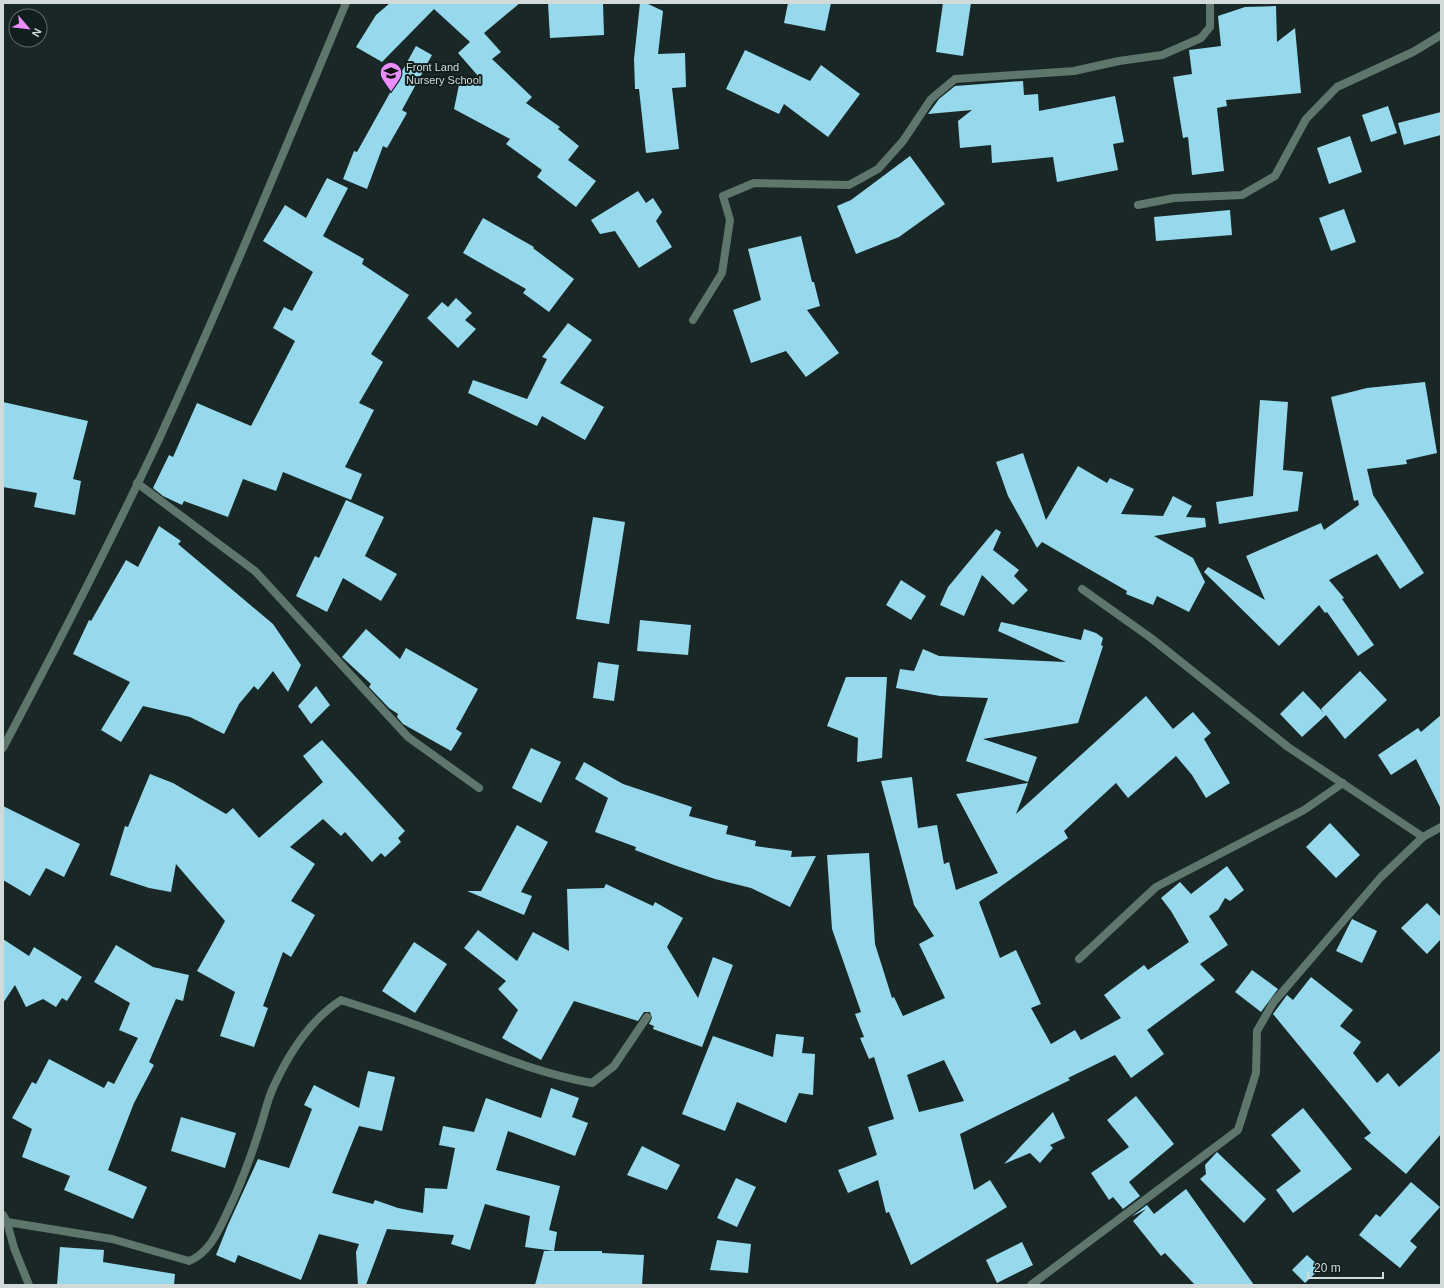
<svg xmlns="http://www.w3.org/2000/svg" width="1444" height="1288" font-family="Arial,sans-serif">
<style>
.building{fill:#96d9ec;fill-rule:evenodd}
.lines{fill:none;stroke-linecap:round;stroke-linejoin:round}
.minor{stroke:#5e766b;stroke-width:8}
.labels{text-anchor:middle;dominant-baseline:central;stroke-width:4;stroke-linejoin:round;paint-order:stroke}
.poi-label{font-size:11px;fill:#d2dbda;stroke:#101e1e;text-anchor:start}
</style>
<rect width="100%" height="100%" fill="#192827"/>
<!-- building -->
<g class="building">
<path d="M 390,3 L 520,3 L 484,33 L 501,52 L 492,59 L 532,97 L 526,103 L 560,127 L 558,129 L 579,146 L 568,160 L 596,181 L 576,207 L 537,177 L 542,170 L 506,144 L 510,139 L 454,109 L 459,85 L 479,77 L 458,53 L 470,42 L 434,9 L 382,62 L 356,47 L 376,15 Z"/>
<path d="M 548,3 L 603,3 L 604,35 L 550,38 Z"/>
<path d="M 640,3 L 646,3 L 663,11 L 658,54 L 685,53 L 686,87 L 672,88 L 679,149 L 646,153 L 639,89 L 635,89 L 634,59 Z"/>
<path d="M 788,3 L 831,3 L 825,31 L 784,23 Z"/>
<path d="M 943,3 L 971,3 L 963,56 L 936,52 Z"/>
<path d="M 1276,6 L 1277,42 L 1295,28 L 1301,93 L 1226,100 L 1227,106 L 1217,108 L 1224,171 L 1192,175 L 1188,137 L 1183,138 L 1173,77 L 1192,74 L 1189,50 L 1221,46 L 1218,16 L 1245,7 Z"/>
<path d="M 416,46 L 432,55 L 402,110 L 407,113 L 387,148 L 383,146 L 367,189 L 343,179 L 354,151 L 357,152 Z"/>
<path d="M 745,50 L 810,81 L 821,65 L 860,94 L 828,137 L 784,104 L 779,114 L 726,89 Z"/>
<path d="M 1023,81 L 1024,95 L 1038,94 L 1039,111 L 1115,96 L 1124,142 L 1113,144 L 1118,170 L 1057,182 L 1053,157 L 992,163 L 991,145 L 960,148 L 958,121 L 972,110 L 928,114 L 939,99 L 955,86 Z"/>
<path d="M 1388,106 L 1397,133 L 1371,142 L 1362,115 Z"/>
<path d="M 1441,112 L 1441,135 L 1404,145 L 1398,123 Z"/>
<path d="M 1350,136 L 1362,172 L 1329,184 L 1317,148 Z"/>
<path d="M 910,156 L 945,204 L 899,237 L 856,254 L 837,206 L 851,200 Z"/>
<path d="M 327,178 L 348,188 L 323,236 L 364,259 L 362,264 L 409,295 L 371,354 L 383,362 L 359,403 L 374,410 L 345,467 L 362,474 L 351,500 L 283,472 L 276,491 L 243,479 L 228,517 L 184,501 L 182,505 L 163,496 L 153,488 L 169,455 L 173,457 L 197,403 L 251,426 L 295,341 L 273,328 L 284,307 L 292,311 L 313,272 L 263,241 L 285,205 L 306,218 Z"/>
<path d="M 638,191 L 646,203 L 653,198 L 662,212 L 656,221 L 672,247 L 639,268 L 615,231 L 600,234 L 591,220 Z"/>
<path d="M 1344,209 L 1356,242 L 1331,251 L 1319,218 Z"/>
<path d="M 1230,210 L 1232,235 L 1156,241 L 1154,217 Z"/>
<path d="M 483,218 L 534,247 L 533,248 L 574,279 L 549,312 L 523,293 L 526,289 L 463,253 Z"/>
<path d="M 801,236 L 812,282 L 814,282 L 820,306 L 807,310 L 839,353 L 806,377 L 786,351 L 751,363 L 733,310 L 761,300 L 748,249 Z"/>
<path d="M 456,298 L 472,313 L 465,320 L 476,329 L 458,348 L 427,318 L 442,302 L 448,307 Z"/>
<path d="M 568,323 L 592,340 L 560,383 L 604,407 L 585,440 L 542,416 L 537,426 L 468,393 L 473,380 L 527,399 L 547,359 L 542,357 Z"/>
<path d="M 1425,382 L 1437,453 L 1406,460 L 1407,464 L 1367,469 L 1373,495 L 1424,573 L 1400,589 L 1377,554 L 1329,580 L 1344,598 L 1342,599 L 1374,645 L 1358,656 L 1327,612 L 1325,613 L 1319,605 L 1279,646 L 1204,572 L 1208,567 L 1265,600 L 1246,556 L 1321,523 L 1324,530 L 1359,505 L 1358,500 L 1354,501 L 1331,397 L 1367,388 Z"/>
<path d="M 1260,400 L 1288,402 L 1283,470 L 1303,472 L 1298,511 L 1219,524 L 1216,502 L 1253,496 Z"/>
<path d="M 3,402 L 88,421 L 73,479 L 81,481 L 75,515 L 34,507 L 37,493 L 3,487 Z"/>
<path d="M 1023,453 L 1046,520 L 1078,466 L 1107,483 L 1110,478 L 1134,489 L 1121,514 L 1163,516 L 1173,496 L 1192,506 L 1186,517 L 1205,518 L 1206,527 L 1154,536 L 1193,558 L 1205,582 L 1189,612 L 1157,596 L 1153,605 L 1126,594 L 1127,591 L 1042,542 L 1037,548 L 1008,496 L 996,462 Z"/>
<path d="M 346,500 L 384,517 L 365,556 L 397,574 L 381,601 L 343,578 L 327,612 L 296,596 L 315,556 L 319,558 Z"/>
<path d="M 593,517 L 625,522 L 609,624 L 576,619 Z"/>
<path d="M 159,526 L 181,541 L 178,544 L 273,624 L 301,665 L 288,692 L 273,671 L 258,690 L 254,686 L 239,704 L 224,734 L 190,717 L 143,706 L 121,742 L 101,730 L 130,682 L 73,654 L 89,620 L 91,621 L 126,560 L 138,567 Z"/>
<path d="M 996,529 L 1001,532 L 993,550 L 1019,570 L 1014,576 L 1028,590 L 1013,605 L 982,575 L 964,616 L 940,605 L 948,587 Z"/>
<path d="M 901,580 L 926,596 L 911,620 L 886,605 Z"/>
<path d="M 640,620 L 691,625 L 688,655 L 637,651 Z"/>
<path d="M 1001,622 L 1081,640 L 1084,629 L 1096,633 L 1103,638 L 1101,645 L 1103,646 L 1078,723 L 983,739 L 1037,757 L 1028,782 L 966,761 L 988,698 L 940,696 L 896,688 L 900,669 L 914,671 L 923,649 L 939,656 L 1066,662 L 998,631 Z"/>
<path d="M 366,629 L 400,659 L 406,648 L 478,689 L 456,729 L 462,733 L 451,751 L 403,724 L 397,717 L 398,714 L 389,708 L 369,687 L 371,684 L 342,657 Z"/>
<path d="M 598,662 L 619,665 L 614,701 L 593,698 Z"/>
<path d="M 1360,671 L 1387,700 L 1345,739 L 1326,715 L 1302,737 L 1280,714 L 1303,691 L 1324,713 L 1321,709 Z"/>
<path d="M 846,677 L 887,677 L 882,758 L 857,762 L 858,738 L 827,726 Z"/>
<path d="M 316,686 L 330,705 L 311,724 L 298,706 Z"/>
<path d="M 1146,696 L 1173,729 L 1193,712 L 1211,733 L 1204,739 L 1230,783 L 1206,798 L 1192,775 L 1176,756 L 1128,798 L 1116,783 L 1064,831 L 1068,838 L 979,902 L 1000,958 L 1016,950 L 1041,1004 L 1031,1008 L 1051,1044 L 1075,1030 L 1081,1040 L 1121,1018 L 1104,995 L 1144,965 L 1148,970 L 1189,942 L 1171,911 L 1161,898 L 1180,882 L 1191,894 L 1227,866 L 1244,890 L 1230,901 L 1225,898 L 1218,910 L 1209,916 L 1228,945 L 1200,964 L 1215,980 L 1147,1030 L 1164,1054 L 1131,1078 L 1115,1055 L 1068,1078 L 1070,1080 L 960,1134 L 974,1190 L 990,1180 L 1007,1207 L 911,1265 L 889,1212 L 886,1213 L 878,1180 L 848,1193 L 838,1170 L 877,1155 L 868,1127 L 894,1119 L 874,1057 L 869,1059 L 860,1038 L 864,1037 L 855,1014 L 861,1012 L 832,929 L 827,855 L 869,853 L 875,944 L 892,998 L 894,997 L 903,1016 L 945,998 L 919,944 L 934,936 L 914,905 L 881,781 L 912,777 L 918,828 L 937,825 L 944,864 L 949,862 L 956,890 L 998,873 L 956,794 L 1028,783 L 1016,814 ZM 944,1060 L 964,1101 L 919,1112 L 907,1075 Z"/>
<path d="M 1441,715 L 1441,809 L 1416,759 L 1391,775 L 1378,755 L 1418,728 L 1421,732 Z"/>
<path d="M 322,740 L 405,831 L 398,838 L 401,842 L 385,857 L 381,853 L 372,862 L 345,832 L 341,836 L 323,819 L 290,847 L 315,864 L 291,901 L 315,915 L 291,957 L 283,952 L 263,1006 L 268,1008 L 254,1047 L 220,1036 L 235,992 L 197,971 L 225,921 L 176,864 L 171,892 L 149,888 L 110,875 L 125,826 L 128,827 L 150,774 L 173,783 L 226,814 L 233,808 L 259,838 L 323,782 L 303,756 Z"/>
<path d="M 531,748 L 561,762 L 541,803 L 512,788 Z"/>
<path d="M 584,762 L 623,784 L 692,807 L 689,816 L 728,826 L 726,834 L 756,841 L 755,846 L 792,851 L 791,857 L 816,856 L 790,907 L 751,888 L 715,879 L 674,865 L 635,850 L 636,847 L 595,832 L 608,798 L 575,779 Z"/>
<path d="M 3,806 L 80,844 L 64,877 L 46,868 L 30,896 L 3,880 Z"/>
<path d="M 1330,823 L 1360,855 L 1336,878 L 1306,847 Z"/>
<path d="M 517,825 L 548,842 L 521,892 L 532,896 L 524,915 L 467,891 L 481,891 Z"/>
<path d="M 606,884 L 653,906 L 655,902 L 683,918 L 667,947 L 698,998 L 713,957 L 733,965 L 702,1047 L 653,1029 L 654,1026 L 649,1024 L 652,1018 L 650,1012 L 644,1012 L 638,1021 L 574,1001 L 541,1060 L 502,1038 L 518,1010 L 498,989 L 506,981 L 464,948 L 478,930 L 517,961 L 533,932 L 569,951 L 567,889 L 604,888 Z"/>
<path d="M 1427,903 L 1441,917 L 1441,939 L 1427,954 L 1401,928 Z"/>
<path d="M 1352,919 L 1377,931 L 1362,963 L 1336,951 Z"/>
<path d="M 3,939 L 29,956 L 34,947 L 82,977 L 67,1001 L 62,998 L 56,1007 L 43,999 L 26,1007 L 15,985 L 3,1003 Z"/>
<path d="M 414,942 L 447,964 L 415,1013 L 382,991 Z"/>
<path d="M 116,945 L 153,967 L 189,975 L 183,1001 L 176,999 L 149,1062 L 154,1065 L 134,1103 L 108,1170 L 147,1187 L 133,1219 L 64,1190 L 70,1176 L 22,1157 L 32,1129 L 12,1118 L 32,1082 L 36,1084 L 49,1059 L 104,1088 L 108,1081 L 114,1084 L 138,1038 L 119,1030 L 130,1003 L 94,982 Z"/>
<path d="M 1252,970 L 1278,989 L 1261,1012 L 1235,992 Z"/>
<path d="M 1311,977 L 1353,1010 L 1340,1026 L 1361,1042 L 1353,1053 L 1377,1083 L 1388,1073 L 1399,1087 L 1441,1050 L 1441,1134 L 1406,1174 L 1364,1138 L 1371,1133 L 1273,1014 L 1287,995 L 1293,1000 Z"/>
<path d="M 776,1034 L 804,1037 L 802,1053 L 815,1054 L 813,1095 L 799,1093 L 786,1123 L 737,1102 L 725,1131 L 682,1114 L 713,1036 L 773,1057 Z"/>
<path d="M 368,1071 L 395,1077 L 382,1131 L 359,1126 L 332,1193 L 373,1204 L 375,1200 L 398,1208 L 423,1213 L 425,1188 L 447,1189 L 455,1148 L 439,1145 L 443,1126 L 474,1132 L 486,1098 L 541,1118 L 551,1088 L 579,1098 L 572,1117 L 588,1123 L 575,1156 L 508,1131 L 496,1170 L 560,1186 L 549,1230 L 557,1232 L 554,1251 L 602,1251 L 602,1253 L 644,1255 L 642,1285 L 535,1285 L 544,1251 L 554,1251 L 525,1247 L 530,1216 L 485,1204 L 470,1250 L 451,1244 L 454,1235 L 387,1229 L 366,1285 L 358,1285 L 356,1252 L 359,1244 L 319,1234 L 301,1280 L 238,1255 L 235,1263 L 216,1255 L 228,1225 L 258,1159 L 289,1168 L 312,1109 L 304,1105 L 314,1085 L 359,1108 Z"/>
<path d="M 1136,1096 L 1174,1144 L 1129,1182 L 1140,1196 L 1123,1209 L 1113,1197 L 1109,1200 L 1091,1173 L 1129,1147 L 1107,1120 Z"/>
<path d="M 1303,1108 L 1352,1169 L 1293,1213 L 1276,1190 L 1301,1171 L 1271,1135 Z"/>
<path d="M 1053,1112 L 1065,1138 L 1050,1145 L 1053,1148 L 1040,1163 L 1030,1153 L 1004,1164 Z"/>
<path d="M 181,1117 L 236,1133 L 225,1168 L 171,1151 Z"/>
<path d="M 642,1146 L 680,1165 L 667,1190 L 627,1175 Z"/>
<path d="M 1217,1152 L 1266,1199 L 1244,1223 L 1200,1179 L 1206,1174 L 1205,1165 Z"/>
<path d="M 736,1178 L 756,1187 L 737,1227 L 717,1218 Z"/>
<path d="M 1411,1182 L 1440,1207 L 1410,1241 L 1417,1247 L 1400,1268 L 1359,1235 L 1376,1214 L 1380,1217 Z"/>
<path d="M 1186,1189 L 1235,1258 L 1254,1285 L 1195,1285 L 1165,1253 L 1161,1256 L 1133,1221 L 1146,1209 L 1131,1217 L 1147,1205 L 1154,1214 Z"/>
<path d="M 717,1240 L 751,1244 L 748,1273 L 710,1270 Z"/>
<path d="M 1022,1242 L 1033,1265 L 997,1283 L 986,1260 Z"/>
<path d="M 60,1247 L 104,1250 L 103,1262 L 175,1274 L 174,1285 L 57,1285 Z"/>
<path d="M 1307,1255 L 1321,1268 L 1305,1283 L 1292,1270 Z"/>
</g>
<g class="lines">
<!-- minor -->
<g class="minor">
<path d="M 1138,205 L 1174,198 L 1242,195 L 1275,176 L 1306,119 L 1337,87 L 1413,52 L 1441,35"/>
<path d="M 693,320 L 722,273 L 730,220 L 723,196 L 754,183 L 849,185 L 878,169 L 903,141 L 931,99 L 955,79 L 1074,71 L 1119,61 L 1162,55 L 1201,38 L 1210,27 L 1210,3"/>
<path d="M 137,483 L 255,571 L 408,737 L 479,788"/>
<path d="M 1082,589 L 1151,638 L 1288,747 L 1423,837"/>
<path d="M 3,748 C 57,646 110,543 159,439 C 225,295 285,149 346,3"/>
<path d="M 1079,959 L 1156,887 L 1304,810 L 1343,783"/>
<path d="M 3,1215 L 7,1222 L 14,1248 L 29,1285"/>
<path d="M 7,1222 L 112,1239 L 189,1261 C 209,1253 218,1232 227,1213 C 240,1186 250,1160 259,1131 C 264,1117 267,1101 273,1088 C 288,1055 310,1020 341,1000 C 365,1008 389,1015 413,1024 C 473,1045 529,1072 592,1083 L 614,1066 L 647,1017"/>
<path d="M 1031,1285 L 1238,1130 L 1256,1073 L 1257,1031 L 1273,1003 L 1381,877 L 1423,837 L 1441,827"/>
</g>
</g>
<!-- icons -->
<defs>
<g id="school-pin" transform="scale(1.15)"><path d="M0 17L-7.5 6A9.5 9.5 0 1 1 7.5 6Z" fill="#eb8dfc" stroke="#101e1e"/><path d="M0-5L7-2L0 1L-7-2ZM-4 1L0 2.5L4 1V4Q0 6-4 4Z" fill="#111"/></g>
</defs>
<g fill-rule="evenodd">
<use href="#school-pin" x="391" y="73"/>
</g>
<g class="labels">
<!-- poi labels -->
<g class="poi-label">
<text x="406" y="67">Front Land<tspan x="406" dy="13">Nursery School</tspan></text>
</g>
</g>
<!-- border -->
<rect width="1444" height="1288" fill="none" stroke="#d2dbda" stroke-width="8"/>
<!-- north arrow -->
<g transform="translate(28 28) rotate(118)"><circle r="19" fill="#101e1e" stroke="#5e6a69"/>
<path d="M0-3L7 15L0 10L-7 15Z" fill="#eb8dfc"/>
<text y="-6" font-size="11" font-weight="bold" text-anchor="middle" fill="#d2dbda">N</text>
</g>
<!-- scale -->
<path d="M1308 1272v6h75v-6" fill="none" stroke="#d2dbda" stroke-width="2"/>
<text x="1314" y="1272" font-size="12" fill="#d2dbda" stroke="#101e1e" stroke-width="3" paint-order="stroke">20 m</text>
</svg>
